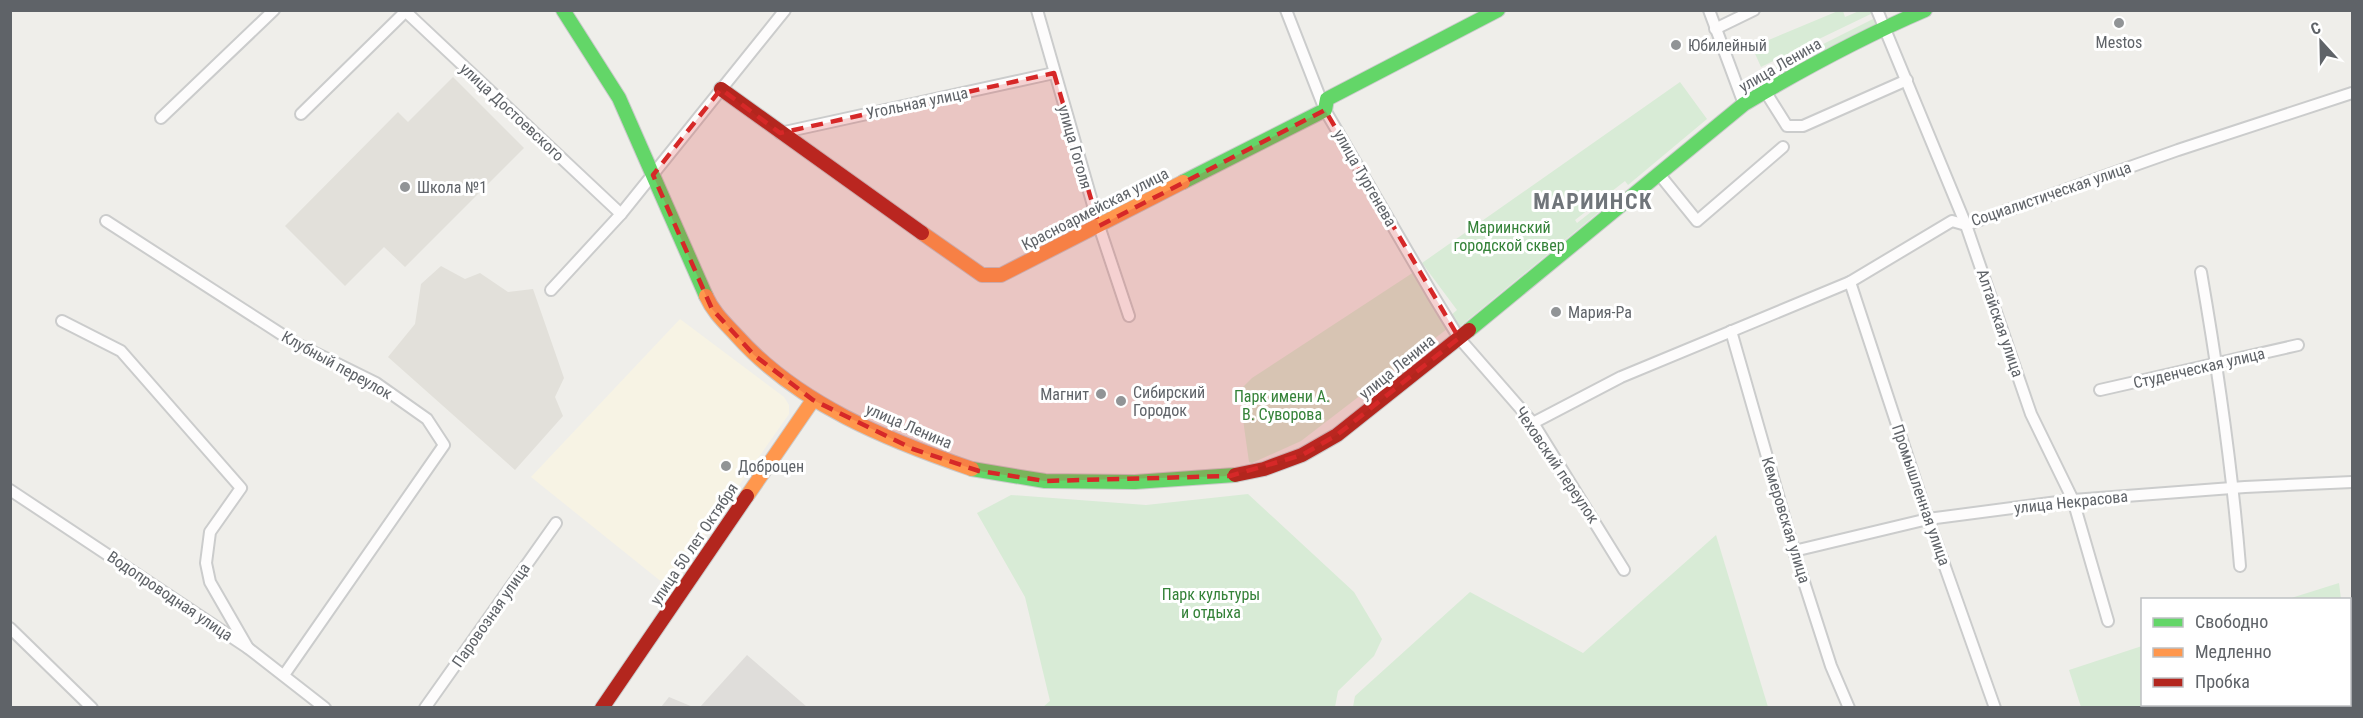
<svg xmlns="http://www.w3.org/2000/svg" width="2363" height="718" font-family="'Roboto Condensed',sans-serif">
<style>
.commercial{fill:#f7f3e4}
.industrial{fill:#dfddda}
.education{fill:#e2e0da}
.green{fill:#d8ebd6}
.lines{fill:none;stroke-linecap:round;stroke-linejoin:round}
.street-casing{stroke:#cbcccc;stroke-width:14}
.fast-casing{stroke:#cacacb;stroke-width:16}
.slow-casing{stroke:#cacacb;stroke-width:16}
.jam-casing{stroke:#cacacb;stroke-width:16}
.street{stroke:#fdfcfc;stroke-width:10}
.fast{stroke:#63d668;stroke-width:14}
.slow{stroke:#ff974d;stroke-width:14}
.jam{stroke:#b3261e;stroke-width:14}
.marked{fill:#d62828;fill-opacity:0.2;stroke:#d62828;stroke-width:4.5;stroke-dasharray:12 8;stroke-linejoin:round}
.poi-dot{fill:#919496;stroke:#fff;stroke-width:2}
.labels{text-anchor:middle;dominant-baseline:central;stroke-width:6;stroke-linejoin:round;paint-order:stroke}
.poi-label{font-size:16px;fill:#5f6368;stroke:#fff;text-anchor:start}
.street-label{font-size:16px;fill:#5f6368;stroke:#fff}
.park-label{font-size:16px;fill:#348238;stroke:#fff}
.district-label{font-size:22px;font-weight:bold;letter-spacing:1.5px;fill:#70757a;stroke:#fff}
</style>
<rect width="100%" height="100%" fill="#efeeea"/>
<!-- commercial -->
<path class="commercial" d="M 680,319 L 784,397 L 789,405 L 789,414 L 668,587 L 531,477 Z"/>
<!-- industrial -->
<g class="industrial">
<path d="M 747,655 L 807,707 L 700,707 Z"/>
<path d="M 669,697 L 693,707 L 661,707 Z"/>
</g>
<!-- education -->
<g class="education">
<path d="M 453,77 L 524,148 L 405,267 L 384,247 L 345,286 L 285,226 L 398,112 L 408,122 Z"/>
<path d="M 441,266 L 465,279 L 480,273 L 508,292 L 533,289 L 564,378 L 555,397 L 563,416 L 515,470 L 388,357 L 415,324 L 421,284 Z"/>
</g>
<!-- green -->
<g class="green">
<path d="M 1838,11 L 1843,11 L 1845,17 L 1859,11 L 1875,12 L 1761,67 L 1752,47 Z"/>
<path d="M 1873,19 L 1877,26 L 1799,61 L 1749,91 L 1744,84 Z"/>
<path d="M 1680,82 L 1707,119 L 1628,185 L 1625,181 L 1575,220 L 1577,223 L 1596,208 L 1599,212 L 1458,328 L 1450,316 L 1457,310 L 1422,263 Z"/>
<path d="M 1414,272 L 1447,329 L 1301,441 L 1252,463 L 1249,462 L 1239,391 L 1252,378 Z"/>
<path d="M 1248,494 L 1354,592 L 1382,639 L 1374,656 L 1338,691 L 1335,707 L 1043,707 L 1050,701 L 1025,597 L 977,513 L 1011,495 L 1146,505 Z"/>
<path d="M 1716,535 L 1768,707 L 1353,707 L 1355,696 L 1470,592 L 1583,653 Z"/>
<path d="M 2339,583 L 2341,599 L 2288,599 Z"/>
<path d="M 2142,646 L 2142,704 L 2350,704 L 2350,667 L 2352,707 L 2081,707 L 2069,670 Z"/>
</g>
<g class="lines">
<!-- street casing -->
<g class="street-casing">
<g id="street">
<path d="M 404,10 L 621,214"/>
<path d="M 1037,10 L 1099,226 L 1129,316"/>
<path d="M 1286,10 L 1325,110 L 1434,297 L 1459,338 L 1533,423 L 1624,570"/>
<path d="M 1709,10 L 1744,104"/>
<path d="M 1877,10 L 1966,225 L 2031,414 L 2073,500 L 2108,621"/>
<path d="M 1715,29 L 1754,10"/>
<path d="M 1765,91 L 1787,126 L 1803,126 L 1907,80"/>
<path d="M 301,114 L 405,12"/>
<path d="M 161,118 L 274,10"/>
<path d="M 780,133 L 1054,73"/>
<path d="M 1659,174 L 1697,221 L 1783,147"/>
<path d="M 106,221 L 295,343 L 376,383 L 427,419 L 444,445 L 284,675"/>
<path d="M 2201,272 C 2218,370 2232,467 2240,566"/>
<path d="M 1850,282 L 1928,519 L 1995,708"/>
<path d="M 551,290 L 621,214 L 785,10"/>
<path d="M 62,321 L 121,351 L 241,488 L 210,532 L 206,563 L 210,582 L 248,648"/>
<path d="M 1731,331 L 1794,551 L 1831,666 L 1849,708"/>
<path d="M 2100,390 L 2298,345"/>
<path d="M 1533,423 L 1621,377 L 1850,282 L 1952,221 L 1966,225 L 2178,150 L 2352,93"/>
<path d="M 10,490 L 248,648 L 325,708"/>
<path d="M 1794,551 L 1928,519 L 2073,500 L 2245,487 L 2352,482"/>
<path d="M 10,628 L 92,708"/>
<path d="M 425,708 L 556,523"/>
</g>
</g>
<!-- fast casing -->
<g class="fast-casing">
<g id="fast">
<path d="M 563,10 L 619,98 L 706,296"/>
<path d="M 1183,182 L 1325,110 L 1327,99 L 1498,10"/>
<path d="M 1469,330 L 1744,104 C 1803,69 1862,37 1925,10"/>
<path d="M 972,469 L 1045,481 L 1135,482 L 1235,475"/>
</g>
</g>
<!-- slow casing -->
<g class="slow-casing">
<g id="slow">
<path d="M 922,233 L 982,275 L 1001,275 L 1183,182"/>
<path d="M 706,296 C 713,312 725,323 737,336 C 798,404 887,440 972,469"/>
<path d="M 747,496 L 813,400"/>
</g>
</g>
<!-- jam casing -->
<g class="jam-casing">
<g id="jam">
<path d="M 721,89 L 922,233"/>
<path d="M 1235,475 L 1264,469 L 1302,455 L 1337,435 L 1469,330"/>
<path d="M 602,708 L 747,496"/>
</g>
</g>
<!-- street -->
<use href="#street" class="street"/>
<!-- fast -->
<use href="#fast" class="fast"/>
<!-- slow -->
<use href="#slow" class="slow"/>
<!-- jam -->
<use href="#jam" class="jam"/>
</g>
<!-- marked area -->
<path class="marked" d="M 1054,73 L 1099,226 L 1325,110 L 1459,338 L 1337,435 L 1302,455 L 1230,476 L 1045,481 L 979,471 L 913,449 L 813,400 L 754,355 L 712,309 L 653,175 L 721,89 L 780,133 Z"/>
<!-- markers -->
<g class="poi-dot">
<circle cx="2119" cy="23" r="6"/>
<circle cx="1676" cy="45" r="6"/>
<circle cx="405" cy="187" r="6"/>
<circle cx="1556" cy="312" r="6"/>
<circle cx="1101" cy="394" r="6"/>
<circle cx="1121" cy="401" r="6"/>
<circle cx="726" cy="466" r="6"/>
</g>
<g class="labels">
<!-- poi labels -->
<g class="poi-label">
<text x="2119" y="42" text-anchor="middle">Mestos</text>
<text x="1688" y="45">Юбилейный</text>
<text x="417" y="187">Школа №1</text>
<text x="1568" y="312">Мария-Ра</text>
<text x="1133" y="392">Сибирский<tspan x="1133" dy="18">Городок</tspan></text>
<text x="1089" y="394" text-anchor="end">Магнит</text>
<text x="738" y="466">Доброцен</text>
</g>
<!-- street labels -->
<g class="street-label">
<text transform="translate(1780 65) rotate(-30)">улица Ленина</text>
<text transform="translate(917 103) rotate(-12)">Угольная улица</text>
<text transform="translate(512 112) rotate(43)">улица Достоевского</text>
<text transform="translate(1075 147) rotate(74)">улица Гоголя</text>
<text transform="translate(1365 178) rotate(60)">улица Тургенева</text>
<text transform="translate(2051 194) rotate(-19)">Социалистическая улица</text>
<text transform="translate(1095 209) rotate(-27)">Красноармейская улица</text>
<text transform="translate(2000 323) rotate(71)">Алтайская улица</text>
<text transform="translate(337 365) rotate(29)">Клубный переулок</text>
<text transform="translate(1397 367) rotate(-39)">улица Ленина</text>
<text transform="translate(2199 368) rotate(-13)">Студенческая улица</text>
<text transform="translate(909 426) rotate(23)">улица Ленина</text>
<text transform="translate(1557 465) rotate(56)">Чеховский переулок</text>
<text transform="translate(1921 495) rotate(71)">Промышленная улица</text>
<text transform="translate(2071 502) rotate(-6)">улица Некрасова</text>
<text transform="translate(1786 520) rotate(73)">Кемеровская улица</text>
<text transform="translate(694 544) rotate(-56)">улица 50 лет Октября</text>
<text transform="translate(170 596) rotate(34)">Водопроводная улица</text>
<text transform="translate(491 615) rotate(-55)">Паровозная улица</text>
</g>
<!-- park labels -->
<g class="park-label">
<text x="1509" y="227">Мариинский<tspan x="1509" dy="18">городской сквер</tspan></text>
<text x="1282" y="396">Парк имени А.<tspan x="1282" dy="18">В. Суворова</tspan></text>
<text x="1211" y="594">Парк культуры<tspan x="1211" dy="18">и отдыха</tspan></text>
</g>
<!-- district labels -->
<g class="district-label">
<text x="1593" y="201">МАРИИНСК</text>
</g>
</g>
<!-- border -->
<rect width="2363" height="718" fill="none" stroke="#5f6368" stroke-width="24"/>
<!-- legend -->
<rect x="2141" y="598" width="210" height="108" fill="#ffffff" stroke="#bfc1c3" stroke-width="1.5"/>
<rect x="2153" y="618" width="30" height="9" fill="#63d668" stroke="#bfc1c3" stroke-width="1.5"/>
<text x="2195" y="628" font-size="18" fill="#5f6368">Свободно</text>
<rect x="2153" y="648" width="30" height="9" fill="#ff974d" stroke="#bfc1c3" stroke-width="1.5"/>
<text x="2195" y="658" font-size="18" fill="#5f6368">Медленно</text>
<rect x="2153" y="678" width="30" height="9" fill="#b3261e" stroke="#bfc1c3" stroke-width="1.5"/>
<text x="2195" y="688" font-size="18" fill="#5f6368">Пробка</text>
<!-- north arrow -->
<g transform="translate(2321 42) rotate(338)" stroke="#ffffff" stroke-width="4.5" paint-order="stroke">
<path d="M0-4.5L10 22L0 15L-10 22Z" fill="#5f6368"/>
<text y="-9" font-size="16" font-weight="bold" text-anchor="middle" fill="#5f6368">С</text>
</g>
</svg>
